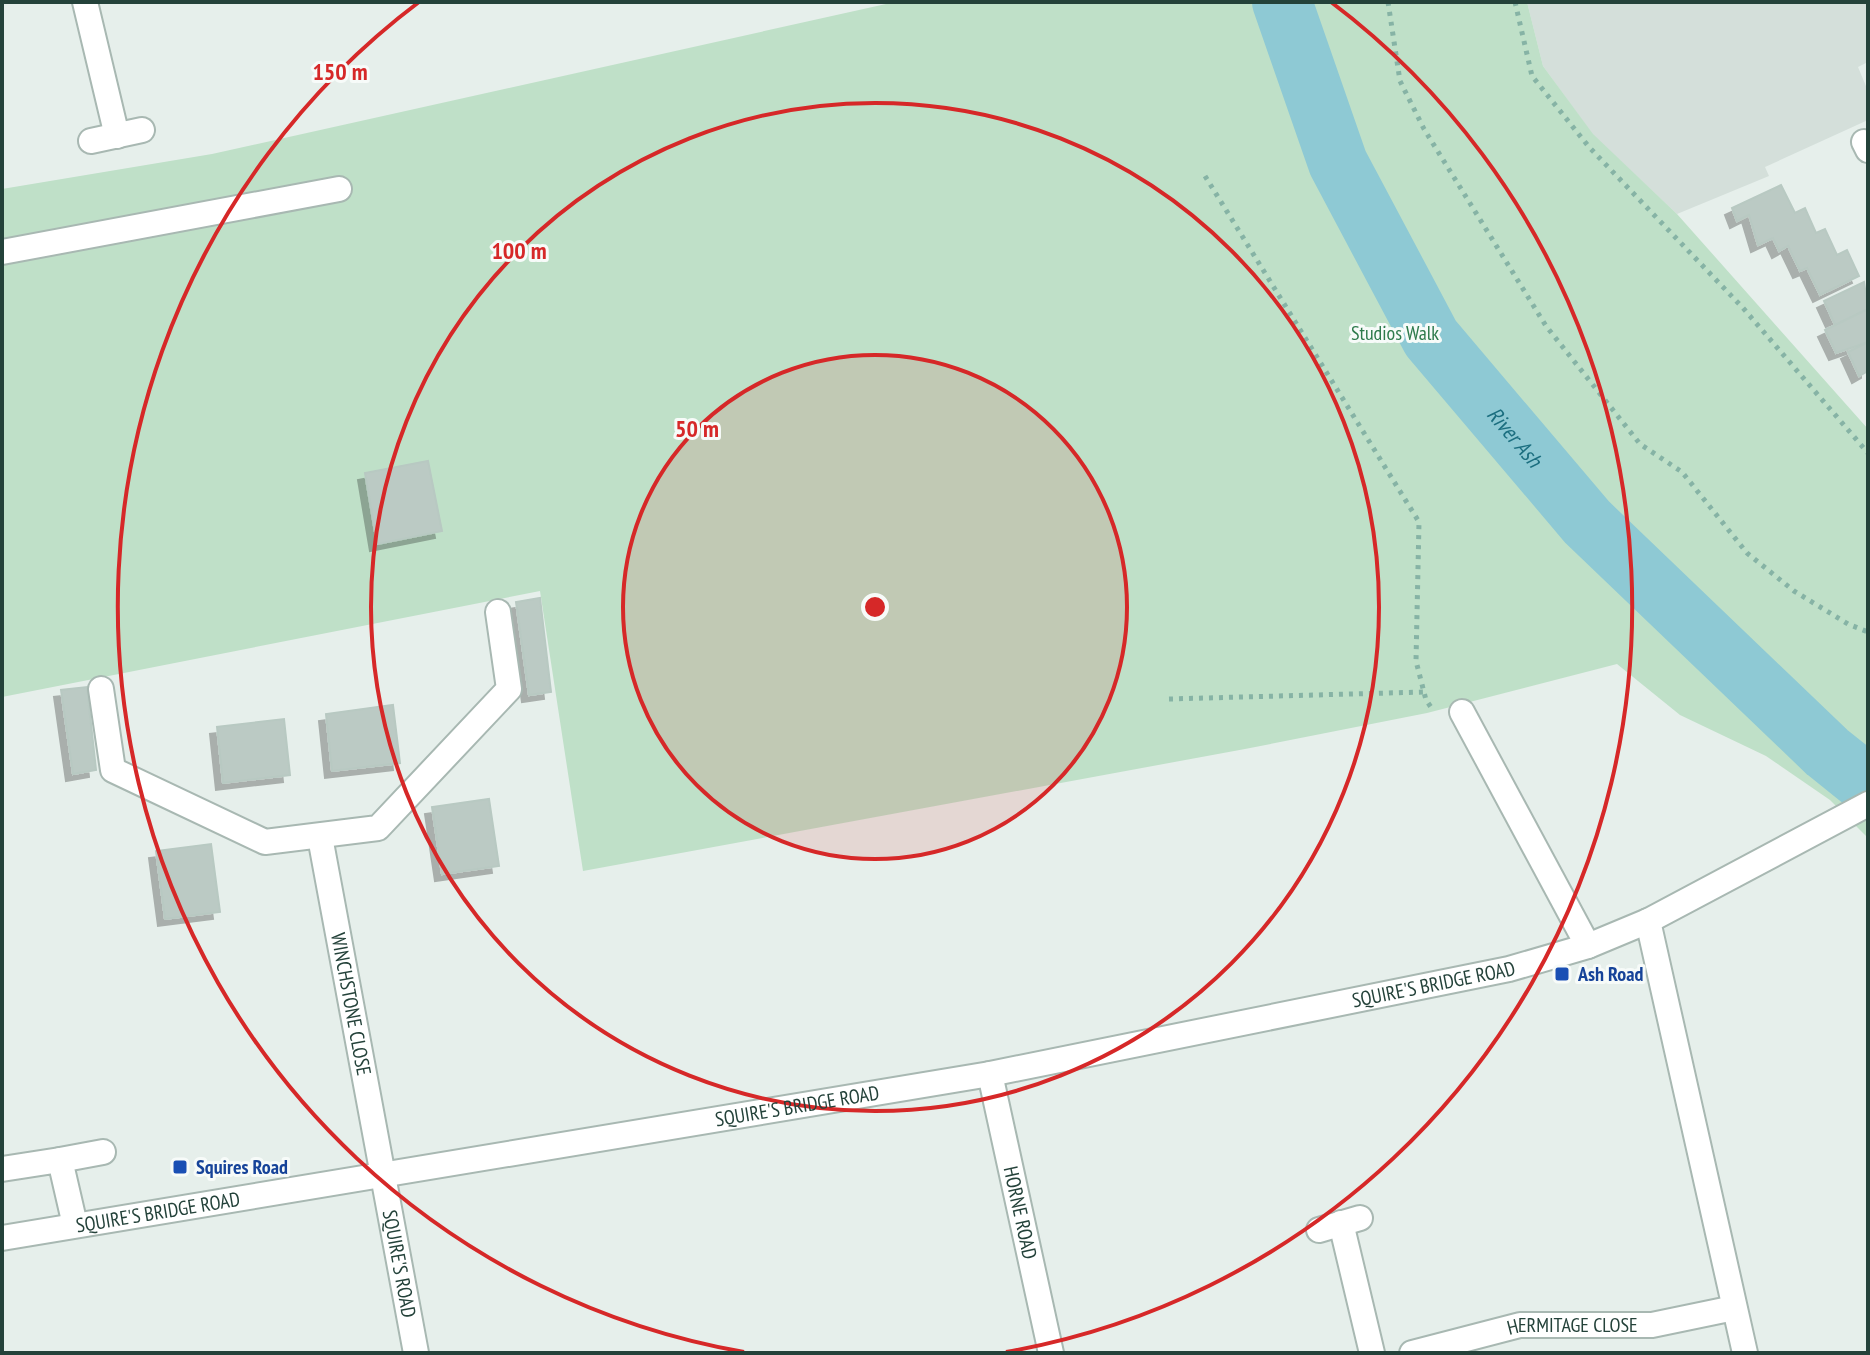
<svg xmlns="http://www.w3.org/2000/svg" width="1870" height="1355" font-family="'PT Sans Narrow',sans-serif">
<style>
.built{fill:#d4dfda}
.green{fill:#bfe0c8}
.lines{fill:none;stroke-linecap:round;stroke-linejoin:round}
.river{stroke:#8ec9d4;stroke-width:60}
.building{fill:#bbcac4;stroke:#b8c9c2;stroke-width:2;filter:url(#shadow)}
.minor-casing{stroke:#a8b8b2;stroke-width:28}
.path{stroke:#86b3a5;stroke-width:5;stroke-dasharray:4 6;stroke-linecap:butt}
.minor{stroke:#fff;stroke-width:24}
.ring{fill:none;stroke:#d62828;stroke-width:4}
.transit-dot{fill:#1a4fb4;stroke:#f7fbf9;stroke-width:3}
.labels{text-anchor:middle;dominant-baseline:central;stroke-width:6;stroke-linejoin:round;paint-order:stroke}
.park-label{font-size:20px;fill:#2d7a4b;stroke:#f7fbf9}
.transit-label{font-size:20px;font-weight:bold;fill:#164399;stroke:#f7fbf9;text-anchor:start}
.street-label{font-size:20px;fill:#24423a;stroke:#f7fbf9}
.water-label{font-size:22px;font-style:italic;fill:#1c6f80;stroke:#f7fbf9}
.centre{fill:#d62828;stroke:#f7fbf9;stroke-width:4}
.ring-label{font-size:24px;text-anchor:middle;font-weight:bold;fill:#d62828;stroke:#f7fbf9;stroke-width:6;stroke-linejoin:round;paint-order:stroke}
</style>
<defs>
<filter id="shadow"><feDropShadow dx="-7" dy="7" stdDeviation="0" flood-color="#0004"/></filter>
</defs>
<rect width="100%" height="100%" fill="#e6efeb"/>
<!-- built -->
<path class="built" d="M 1527,2 L 1868,2 L 1868,62 L 1858,67 L 1868,91 L 1868,120 L 1765,167 L 1769,176 L 1677,214 L 1593,135 L 1543,66 Z"/>
<!-- green -->
<path class="green" d="M 895,2 L 1527,2 L 1543,66 L 1593,134 L 1677,214 L 1868,429 L 1868,838 L 1830,800 L 1766,756 L 1680,715 L 1617,664 L 1427,713 L 1245,749 L 583,871 L 540,591 L 2,697 L 2,189 L 212,154 Z"/>
<g class="lines">
<!-- river -->
<path class="river" id="s1" d="M 1282,2 L 1338,163 L 1431,338 L 1587,522 L 1827,752 L 1868,785"/>
</g>
<!-- building -->
<g class="building">
<path d="M 1781,185 L 1795,213 L 1805,208 L 1816,233 L 1825,229 L 1837,255 L 1847,250 L 1859,276 L 1820,295 L 1807,268 L 1800,271 L 1788,246 L 1779,251 L 1773,238 L 1758,245 L 1749,215 L 1737,221 L 1732,208 Z"/>
<path d="M 1864,282 L 1868,309 L 1835,325 L 1824,301 Z"/>
<path d="M 1868,309 L 1868,342 L 1836,353 L 1825,330 Z"/>
<path d="M 1868,342 L 1868,371 L 1859,376 L 1848,352 Z"/>
<path d="M 428,461 L 442,531 L 377,544 L 365,473 Z"/>
<path d="M 540,598 L 551,692 L 529,695 L 516,602 Z"/>
<path d="M 87,687 L 96,770 L 73,774 L 61,690 Z"/>
<path d="M 393,705 L 400,763 L 332,771 L 326,714 Z"/>
<path d="M 284,719 L 290,775 L 223,783 L 217,727 Z"/>
<path d="M 489,799 L 499,866 L 442,874 L 432,807 Z"/>
<path d="M 211,844 L 220,912 L 165,919 L 156,851 Z"/>
</g>
<g class="lines">
<!-- minor casing -->
<g class="minor-casing">
<g id="minor">
<path d="M 85,2 L 117,136"/>
<path d="M 91,141 L 142,130"/>
<path d="M 1864,142 L 1868,150"/>
<path d="M 2,252 L 339,189"/>
<path d="M 101,689 L 113,770 L 265,842 L 378,828 L 509,689 L 498,612"/>
<path d="M 1462,712 L 1588,946"/>
<path id="s2" d="M 320,837 L 416,1353"/>
<path d="M 1648,921 L 1745,1353"/>
<path id="s3" d="M 990,1074 L 1051,1353"/>
<path d="M 60,1160 L 103,1152"/>
<path d="M 2,1169 L 60,1160 L 75,1225"/>
<path d="M 1341,1223 L 1372,1353"/>
<path d="M 1319,1230 L 1360,1218"/>
<path id="s4" d="M 2,1238 L 990,1074 L 1509,969 L 1588,946 L 1648,921 L 1868,804"/>
<path id="s5" d="M 1412,1353 L 1520,1325 L 1652,1325 L 1734,1308"/>
</g>
</g>
<!-- path -->
<g class="path">
<path d="M 1388,2 L 1400,81 L 1424,129 L 1546,326 L 1640,444 L 1682,472 L 1747,553 L 1794,591 L 1848,624 L 1868,632"/>
<path d="M 1515,2 L 1532,76 L 1589,147 L 1743,308 L 1868,453"/>
<path d="M 1205,176 L 1419,522 L 1416,661 L 1426,700 L 1433,710"/>
<path d="M 1169,699 L 1424,692"/>
</g>
<!-- minor -->
<use href="#minor" class="minor"/>
</g>
<!-- distance rings -->
<circle cx="875" cy="607" r="252" fill="#d62828" fill-opacity=".12"/>
<g class="ring">
<circle cx="875" cy="607" r="252"/>
<circle cx="875" cy="607" r="504"/>
<path d="M744 1352A757 757 0 0 1 419 2M1331 2A757 757 0 0 1 1006 1352"/>
</g>
<!-- markers -->
<g class="transit-dot">
<rect x="1554" y="966" width="16" height="16" rx="4"/>
<rect x="172" y="1159" width="16" height="16" rx="4"/>
</g>
<g class="labels">
<!-- park labels -->
<g class="park-label">
<text x="1395" y="333">Studios Walk</text>
</g>
<!-- transit labels -->
<g class="transit-label">
<text x="1578" y="974">Ash Road</text>
<text x="196" y="1167">Squires Road</text>
</g>
<!-- street labels -->
<g class="street-label">
<text stroke="none"><textPath href="#s4" startOffset="1454">SQUIRE'S BRIDGE ROAD</textPath></text>
<text stroke="none"><textPath href="#s2" startOffset="170">WINCHSTONE CLOSE</textPath></text>
<text stroke="none"><textPath href="#s4" startOffset="806">SQUIRE'S BRIDGE ROAD</textPath></text>
<text stroke="none"><textPath href="#s4" startOffset="158">SQUIRE'S BRIDGE ROAD</textPath></text>
<text stroke="none"><textPath href="#s3" startOffset="142">HORNE ROAD</textPath></text>
<text stroke="none"><textPath href="#s2" startOffset="434">SQUIRE'S ROAD</textPath></text>
<text stroke="none"><textPath href="#s5" startOffset="164">HERMITAGE CLOSE</textPath></text>
</g>
<!-- water labels -->
<g class="water-label">
<text stroke="none"><textPath href="#s1" startOffset="498">River Ash</textPath></text>
</g>
</g>
<circle cx="875" cy="607" r="12" class="centre"/>
<g class="ring-label">
<text x="340" y="80">150 m</text>
<text x="519" y="259">100 m</text>
<text x="697" y="437">50 m</text>
</g>
<!-- border -->
<rect width="1870" height="1355" fill="none" stroke="#24423a" stroke-width="8"/>
</svg>
